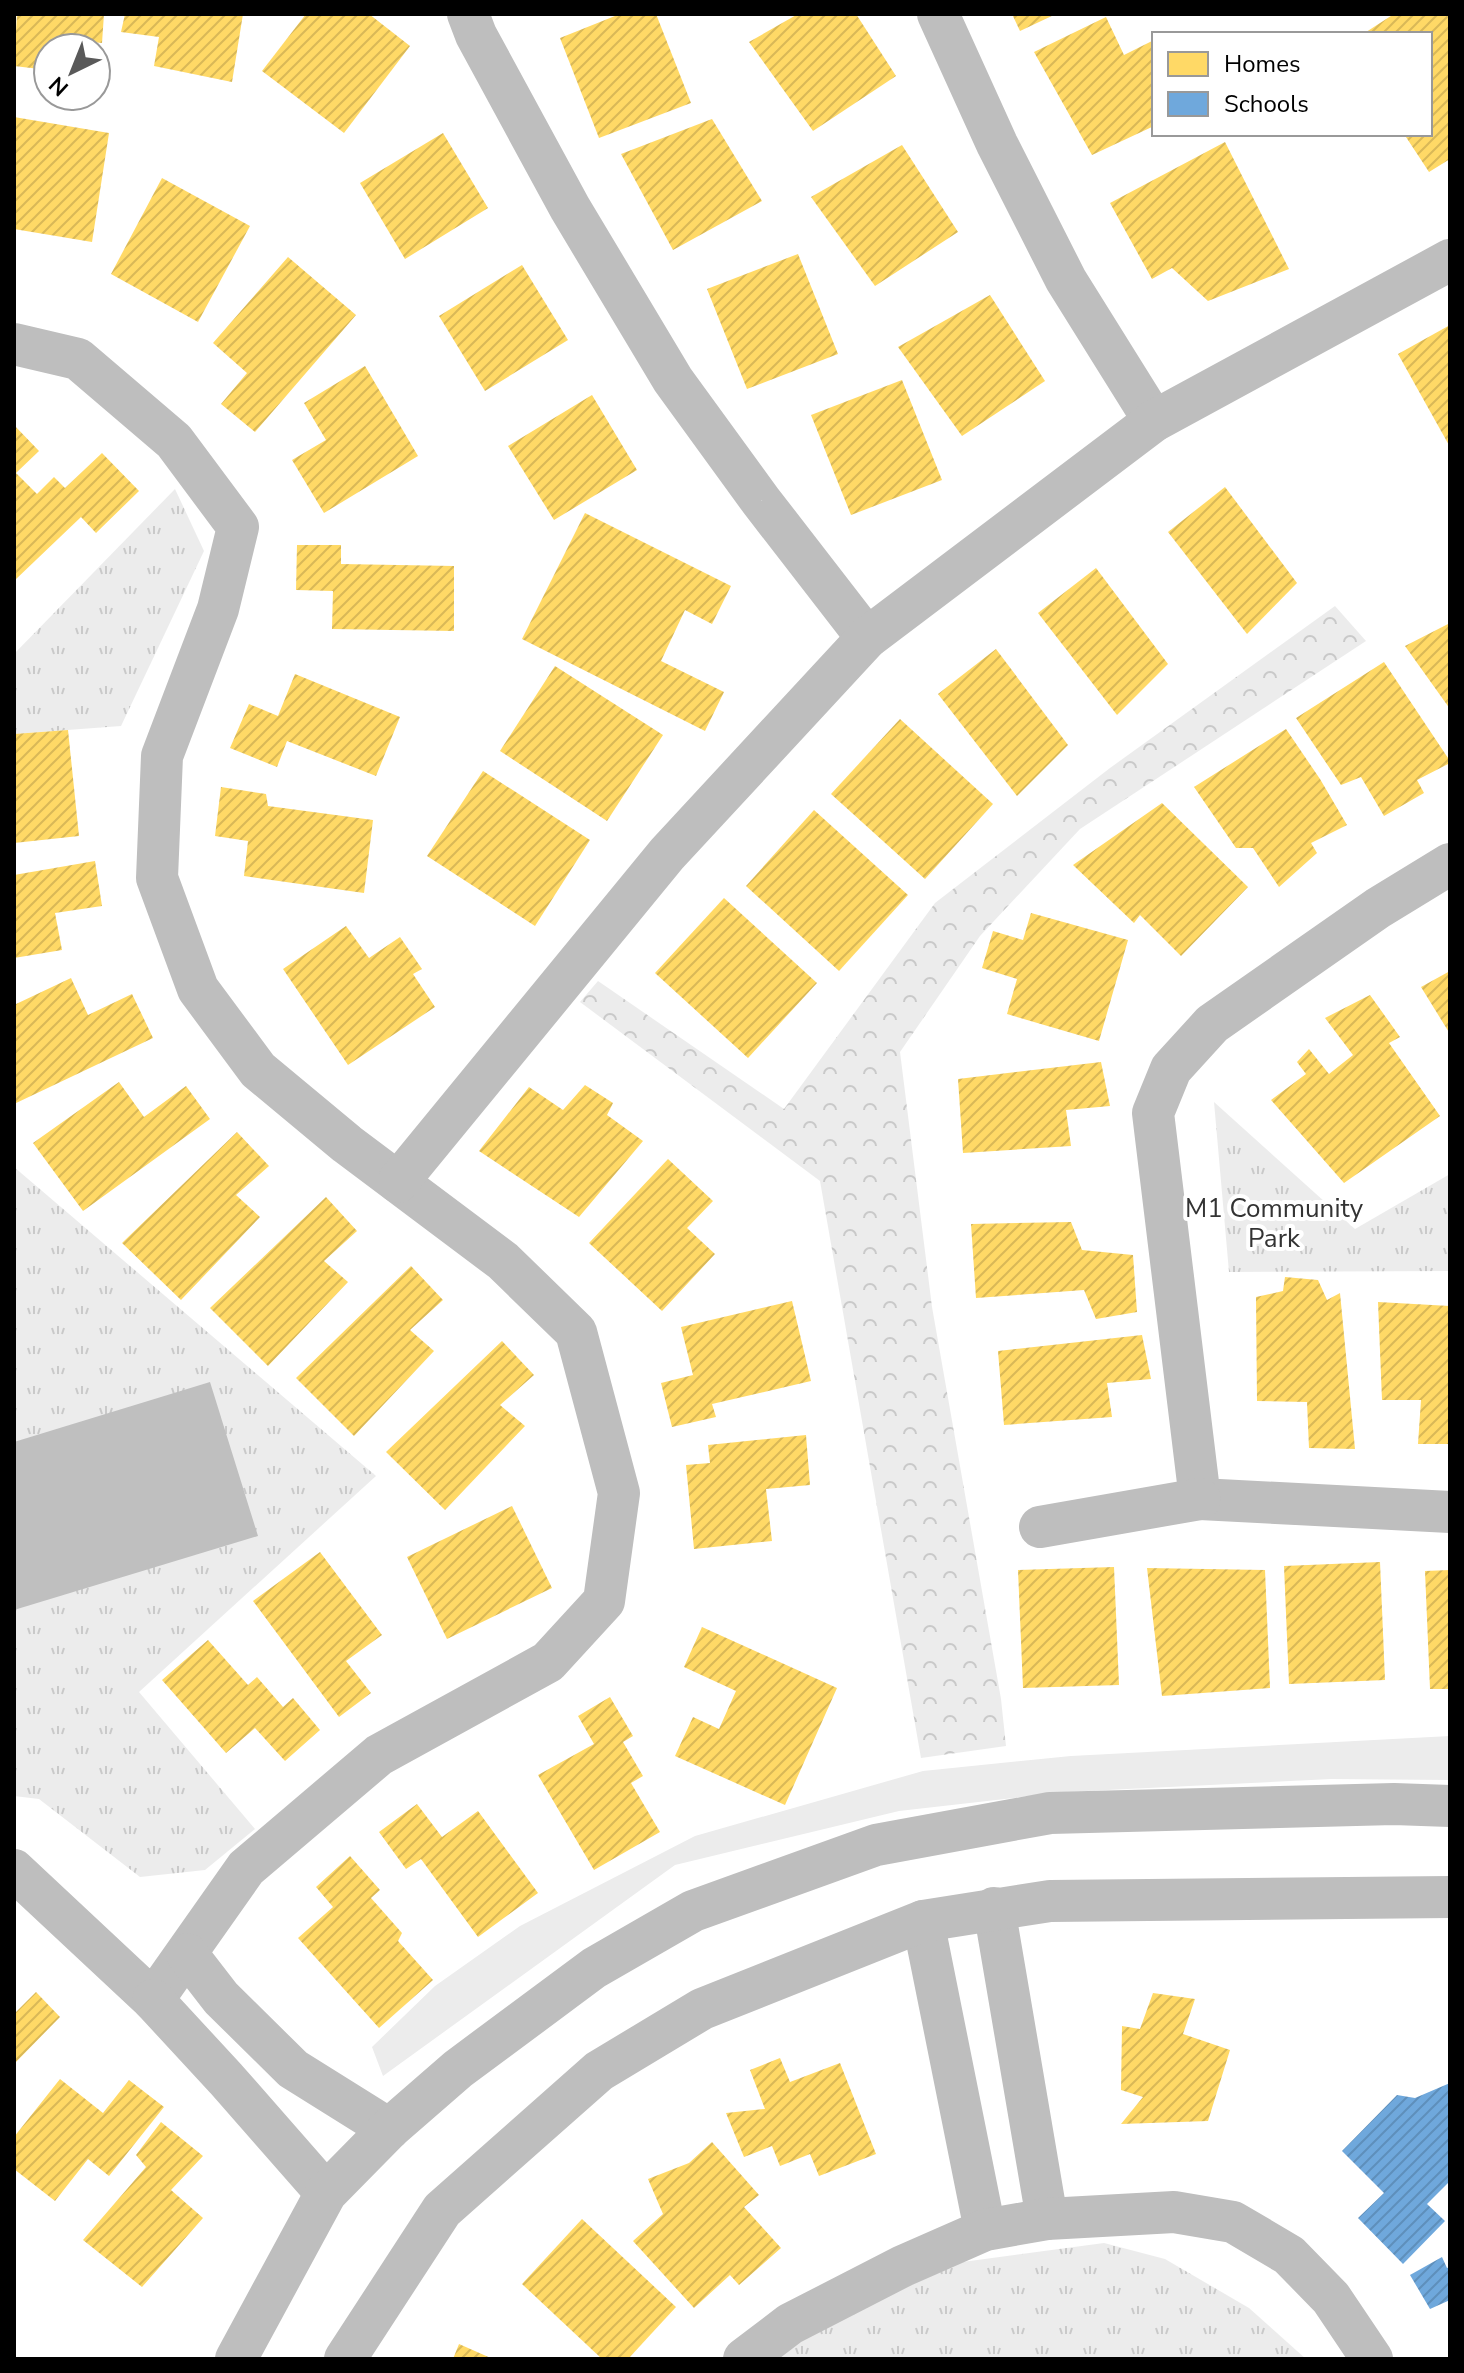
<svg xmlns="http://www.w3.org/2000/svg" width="1464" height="2373" font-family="'Nunito Sans',sans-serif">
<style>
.grass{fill:#ececec}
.forest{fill:url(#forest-crowns)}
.park{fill:url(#park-tufts)}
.water{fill:#bfbfbf}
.homes{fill:url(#homes-hatch)}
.schools{fill:url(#schools-hatch)}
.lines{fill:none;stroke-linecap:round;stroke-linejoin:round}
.street{stroke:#bebebe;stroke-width:42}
.labels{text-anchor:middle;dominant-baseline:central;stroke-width:8;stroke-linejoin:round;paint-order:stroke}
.park-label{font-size:26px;fill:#333;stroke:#fff}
</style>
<defs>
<pattern id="forest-crowns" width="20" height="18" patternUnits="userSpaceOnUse" patternTransform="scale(2)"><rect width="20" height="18" fill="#ececec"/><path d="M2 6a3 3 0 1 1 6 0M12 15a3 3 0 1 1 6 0" fill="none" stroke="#c9c9c9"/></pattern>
<pattern id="park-tufts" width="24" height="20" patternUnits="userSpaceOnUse" patternTransform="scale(2)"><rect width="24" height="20" fill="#ececec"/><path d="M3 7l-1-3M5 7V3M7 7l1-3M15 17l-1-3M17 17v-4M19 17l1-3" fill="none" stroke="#c9c9c9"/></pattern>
<pattern id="homes-hatch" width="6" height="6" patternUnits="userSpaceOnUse" patternTransform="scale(2)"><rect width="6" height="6" fill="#ffd966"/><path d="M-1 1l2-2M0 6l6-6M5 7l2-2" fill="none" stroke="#d9b857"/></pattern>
<pattern id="schools-hatch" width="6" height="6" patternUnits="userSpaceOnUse" patternTransform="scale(2)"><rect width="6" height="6" fill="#6fa8dc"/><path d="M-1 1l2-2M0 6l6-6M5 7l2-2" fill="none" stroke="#5e8fbb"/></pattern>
</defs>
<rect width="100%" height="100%" fill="#fff"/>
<!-- grass -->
<path class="grass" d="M 1450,1736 L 1450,1780 L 1331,1779 L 1065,1792 L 899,1811 L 675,1865 L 383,2076 L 372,2047 L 435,1986 L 520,1926 L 695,1836 L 923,1771 L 1071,1756 Z"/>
<!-- forest -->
<path class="forest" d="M 1335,606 L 1366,641 L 1080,829 L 980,936 L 900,1052 L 932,1307 L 1001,1699 L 1006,1746 L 921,1758 L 820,1181 L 580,1002 L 598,981 L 784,1109 L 935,903 L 1110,768 Z"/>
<!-- park -->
<g class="park">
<path d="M 175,489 L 204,551 L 121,726 L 14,734 L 14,654 Z"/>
<path d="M 1214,1102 L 1355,1229 L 1450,1174 L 1450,1271 L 1229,1272 Z"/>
<path d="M 14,1167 L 376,1476 L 139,1692 L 255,1829 L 205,1870 L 140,1877 L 39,1799 L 14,1796 Z"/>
<path d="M 1104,2243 L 1165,2259 L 1249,2308 L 1306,2359 L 779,2359 L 796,2342 L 955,2263 Z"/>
</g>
<!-- water -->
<path class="water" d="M 210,1382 L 258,1536 L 14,1610 L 14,1442 Z"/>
<!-- homes -->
<g class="homes">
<path d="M 17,14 L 104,14 L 102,43 L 59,39 L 58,48 L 48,48 L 48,70 L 14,66 Z"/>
<path d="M 125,14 L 243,14 L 232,82 L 154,66 L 159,37 L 121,32 Z"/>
<path d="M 306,14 L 369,14 L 410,46 L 344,133 L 262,71 Z"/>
<path d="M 620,14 L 656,14 L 691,103 L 599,138 L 560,38 Z"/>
<path d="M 798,14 L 856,14 L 896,76 L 813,131 L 749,42 Z"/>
<path d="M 1012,14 L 1056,14 L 1020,31 Z"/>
<path d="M 1394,14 L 1450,14 L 1450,159 L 1429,172 L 1404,134 L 1430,134 L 1430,34 L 1363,34 Z"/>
<path d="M 1106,17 L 1124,55 L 1154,40 L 1154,126 L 1092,155 L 1034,52 Z"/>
<path d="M 14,117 L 109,133 L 92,242 L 14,229 Z"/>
<path d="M 712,119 L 762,201 L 673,250 L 621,154 Z"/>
<path d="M 443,133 L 488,208 L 405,259 L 360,183 Z"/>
<path d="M 1225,142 L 1289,269 L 1208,301 L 1172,268 L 1152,279 L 1110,203 Z"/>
<path d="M 902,145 L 958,232 L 875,286 L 811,197 Z"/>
<path d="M 162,178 L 250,226 L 198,322 L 111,274 Z"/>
<path d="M 798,254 L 838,354 L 747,389 L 707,289 Z"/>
<path d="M 288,257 L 356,315 L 255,432 L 221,404 L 247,373 L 213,343 Z"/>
<path d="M 522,265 L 568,340 L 485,391 L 439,316 Z"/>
<path d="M 990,295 L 1045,381 L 962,436 L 898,347 Z"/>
<path d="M 1450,325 L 1450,447 L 1398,354 Z"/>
<path d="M 365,366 L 418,456 L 324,513 L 292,460 L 326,440 L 304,403 Z"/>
<path d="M 902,380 L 942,480 L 851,515 L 811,415 Z"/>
<path d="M 592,395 L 637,470 L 554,520 L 508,446 Z"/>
<path d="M 14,425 L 39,451 L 16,473 L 37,494 L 54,477 L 65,488 L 102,453 L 139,491 L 96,533 L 81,517 L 14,581 Z"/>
<path d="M 1225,487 L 1297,583 L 1247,634 L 1168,532 Z"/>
<path d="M 585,513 L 731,586 L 712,624 L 685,610 L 661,661 L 724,692 L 705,731 L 522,639 Z"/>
<path d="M 297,545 L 341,545 L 341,564 L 454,566 L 454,631 L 332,629 L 333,591 L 296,590 Z"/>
<path d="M 1096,568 L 1168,664 L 1117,715 L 1038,613 Z"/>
<path d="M 1450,623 L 1450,709 L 1405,646 Z"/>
<path d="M 996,649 L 1068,745 L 1017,796 L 938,694 Z"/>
<path d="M 1384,662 L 1450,761 L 1450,763 L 1417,780 L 1424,793 L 1384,816 L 1361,777 L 1341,785 L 1296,718 Z"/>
<path d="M 555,666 L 663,735 L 607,821 L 500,751 Z"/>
<path d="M 295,674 L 400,717 L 376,776 L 287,741 L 277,767 L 230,748 L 249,704 L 278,716 Z"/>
<path d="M 900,719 L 993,804 L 925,879 L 831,794 Z"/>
<path d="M 1286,729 L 1320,779 L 1347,825 L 1311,843 L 1317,853 L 1279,887 L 1253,848 L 1236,848 L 1194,787 Z"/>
<path d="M 68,730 L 79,836 L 14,843 L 14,734 Z"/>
<path d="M 483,771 L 590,840 L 535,926 L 427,856 Z"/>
<path d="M 221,787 L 266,794 L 268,806 L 373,820 L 364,893 L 244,876 L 248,841 L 215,836 Z"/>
<path d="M 1162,803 L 1248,887 L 1181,956 L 1140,915 L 1134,923 L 1073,865 Z"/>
<path d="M 814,810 L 908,895 L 839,971 L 746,886 Z"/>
<path d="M 95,861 L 102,906 L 55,913 L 62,950 L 14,958 L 14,875 Z"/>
<path d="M 724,898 L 817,983 L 748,1058 L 655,973 Z"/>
<path d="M 1031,913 L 1128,940 L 1099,1041 L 1007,1014 L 1017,979 L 982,968 L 993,931 L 1023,940 Z"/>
<path d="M 346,926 L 369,958 L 400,937 L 422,969 L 413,974 L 435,1007 L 348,1065 L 283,969 Z"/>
<path d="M 1450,971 L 1450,1034 L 1421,987 Z"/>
<path d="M 71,978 L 88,1015 L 132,994 L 153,1038 L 14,1104 L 14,1005 Z"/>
<path d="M 1370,995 L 1400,1037 L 1389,1043 L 1440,1116 L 1344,1183 L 1271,1100 L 1306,1074 L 1297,1062 L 1309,1049 L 1329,1074 L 1353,1055 L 1325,1018 Z"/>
<path d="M 1101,1062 L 1110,1106 L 1066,1110 L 1071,1146 L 963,1153 L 958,1079 Z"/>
<path d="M 119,1082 L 144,1117 L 186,1086 L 210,1119 L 83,1211 L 33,1143 Z"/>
<path d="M 585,1085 L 613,1103 L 607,1115 L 643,1141 L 579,1217 L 479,1151 L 529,1087 L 563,1110 Z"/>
<path d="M 237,1132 L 269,1166 L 236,1195 L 260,1217 L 181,1300 L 122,1243 Z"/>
<path d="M 668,1159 L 713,1201 L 687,1228 L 715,1254 L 662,1311 L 589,1243 Z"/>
<path d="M 326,1197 L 357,1231 L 324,1261 L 348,1282 L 268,1366 L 210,1308 Z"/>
<path d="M 1071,1222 L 1082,1250 L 1133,1255 L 1137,1312 L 1096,1319 L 1084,1290 L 976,1298 L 971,1224 Z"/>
<path d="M 411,1266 L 443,1300 L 410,1330 L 434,1351 L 354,1436 L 296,1378 Z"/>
<path d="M 1285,1277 L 1318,1280 L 1327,1300 L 1340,1293 L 1355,1449 L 1309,1448 L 1307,1402 L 1257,1401 L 1256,1297 L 1283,1291 Z"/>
<path d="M 792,1301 L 811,1381 L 712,1404 L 716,1417 L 672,1427 L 661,1383 L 693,1375 L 681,1327 Z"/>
<path d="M 1378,1302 L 1450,1306 L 1450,1444 L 1418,1444 L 1421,1400 L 1382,1400 Z"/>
<path d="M 1142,1335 L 1151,1379 L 1107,1383 L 1112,1417 L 1004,1425 L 998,1351 Z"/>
<path d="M 502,1341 L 534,1375 L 500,1405 L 525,1426 L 445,1510 L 386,1452 Z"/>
<path d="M 806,1435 L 810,1485 L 766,1489 L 772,1541 L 694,1549 L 686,1465 L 710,1463 L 708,1445 Z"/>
<path d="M 512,1506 L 552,1588 L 447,1639 L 407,1557 Z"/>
<path d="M 320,1552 L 382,1635 L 346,1661 L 371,1693 L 339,1717 L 253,1601 Z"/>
<path d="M 1380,1562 L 1385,1680 L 1289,1684 L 1284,1566 Z"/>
<path d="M 1114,1567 L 1119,1685 L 1023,1688 L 1018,1570 Z"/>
<path d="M 1147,1568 L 1265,1570 L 1270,1688 L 1162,1696 Z"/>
<path d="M 1450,1570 L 1450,1689 L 1430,1689 L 1425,1571 Z"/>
<path d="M 702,1627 L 837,1688 L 785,1805 L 675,1756 L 693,1717 L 719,1729 L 736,1691 L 684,1667 Z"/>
<path d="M 208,1640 L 248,1685 L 257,1677 L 283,1707 L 293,1698 L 320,1730 L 285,1761 L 255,1728 L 226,1753 L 162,1680 Z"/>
<path d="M 610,1697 L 633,1736 L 623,1742 L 643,1776 L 631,1783 L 660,1832 L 594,1870 L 538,1775 L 594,1744 L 578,1716 Z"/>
<path d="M 417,1804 L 442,1837 L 478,1811 L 538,1893 L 478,1937 L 421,1859 L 406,1869 L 379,1832 Z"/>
<path d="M 350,1856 L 380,1890 L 371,1898 L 402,1933 L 398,1941 L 433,1980 L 379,2028 L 298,1938 L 333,1907 L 316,1887 Z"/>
<path d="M 36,1992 L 60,2017 L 14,2064 L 14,2014 Z"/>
<path d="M 1153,1993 L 1195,1999 L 1183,2034 L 1230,2050 L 1208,2121 L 1121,2124 L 1143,2097 L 1121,2090 L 1122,2026 L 1140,2029 Z"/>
<path d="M 780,2058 L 790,2082 L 840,2063 L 876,2154 L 819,2176 L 810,2154 L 780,2166 L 772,2146 L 744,2157 L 726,2113 L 765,2109 L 750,2070 Z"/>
<path d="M 60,2079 L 103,2113 L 129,2080 L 164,2107 L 109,2176 L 88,2159 L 55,2201 L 14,2169 L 14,2137 Z"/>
<path d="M 161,2122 L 203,2156 L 171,2190 L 203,2218 L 142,2287 L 83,2240 L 146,2167 L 136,2155 Z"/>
<path d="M 712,2142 L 759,2195 L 744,2207 L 781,2248 L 739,2285 L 730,2275 L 694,2308 L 633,2241 L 663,2214 L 648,2179 L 689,2163 Z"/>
<path d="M 582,2219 L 676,2307 L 628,2359 L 602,2359 L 522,2284 Z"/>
<path d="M 459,2344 L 493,2359 L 453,2359 Z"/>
</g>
<!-- schools -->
<g class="schools">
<path d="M 1450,2083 L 1450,2181 L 1427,2204 L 1445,2221 L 1403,2264 L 1358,2218 L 1384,2193 L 1342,2151 L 1397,2095 L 1415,2098 Z"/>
<path d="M 1442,2257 L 1447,2268 L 1450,2267 L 1450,2300 L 1430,2309 L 1410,2275 Z"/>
</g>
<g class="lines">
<!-- street -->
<g class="street">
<path d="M 468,14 L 476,35 L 570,208 L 673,380 L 761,501 L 867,638"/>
<path d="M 938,14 L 997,144 L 1066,280 L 1154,421"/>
<path d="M 14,344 L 78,359 L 174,441 L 238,527 L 218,609 L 162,756 L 157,878 L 198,989 L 258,1070 L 347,1144 L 503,1261 L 576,1332 L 619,1493 L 604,1601 L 548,1662 L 379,1755 L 246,1868 L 153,2000 L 14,1870"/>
<path d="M 1450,864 L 1378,908 L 1212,1024 L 1171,1069 L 1153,1113 L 1200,1499 L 1450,1512"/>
<path d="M 398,1182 L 667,854 L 867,638 L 1154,421 L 1450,260"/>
<path d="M 1040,1527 L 1200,1499"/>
<path d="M 994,1908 L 1047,2219"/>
<path d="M 923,1921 L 985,2230"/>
<path d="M 187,1954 L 221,1998 L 293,2069 L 389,2129"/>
<path d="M 153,2000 L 226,2079 L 326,2193"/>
<path d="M 236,2359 L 326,2193 L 389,2129 L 458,2069 L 594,1968 L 693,1911 L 876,1845 L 1050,1813 L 1394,1804 L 1450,1806"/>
<path d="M 345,2359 L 442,2210 L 599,2071 L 702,2009 L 923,1921 L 1050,1901 L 1450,1897"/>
<path d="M 744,2359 L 790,2324 L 903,2266 L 985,2230 L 1047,2219 L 1174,2212 L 1233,2222 L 1289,2255 L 1331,2298 L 1372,2359"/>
</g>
</g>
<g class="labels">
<!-- park labels -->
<g class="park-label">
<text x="1274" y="1208">M1 Community<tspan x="1274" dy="30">Park</tspan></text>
</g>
</g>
<!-- border -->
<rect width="1464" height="2373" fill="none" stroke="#000000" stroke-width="32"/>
<!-- legend -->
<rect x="1152" y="32" width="280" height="104" fill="#ffffff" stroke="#999999" stroke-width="2"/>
<rect x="1168" y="52" width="40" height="24" fill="#ffd966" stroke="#999999" stroke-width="2"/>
<text x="1224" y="72" font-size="24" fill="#000000">Homes</text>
<rect x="1168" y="92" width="40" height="24" fill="#6fa8dc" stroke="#999999" stroke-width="2"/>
<text x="1224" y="112" font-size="24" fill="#000000">Schools</text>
<!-- north arrow -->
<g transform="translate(72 72) rotate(223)"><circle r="38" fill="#ffffff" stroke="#999999" stroke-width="2"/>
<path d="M0-6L14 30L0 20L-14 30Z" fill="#595959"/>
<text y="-12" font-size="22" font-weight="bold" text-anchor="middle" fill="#000000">N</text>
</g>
</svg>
